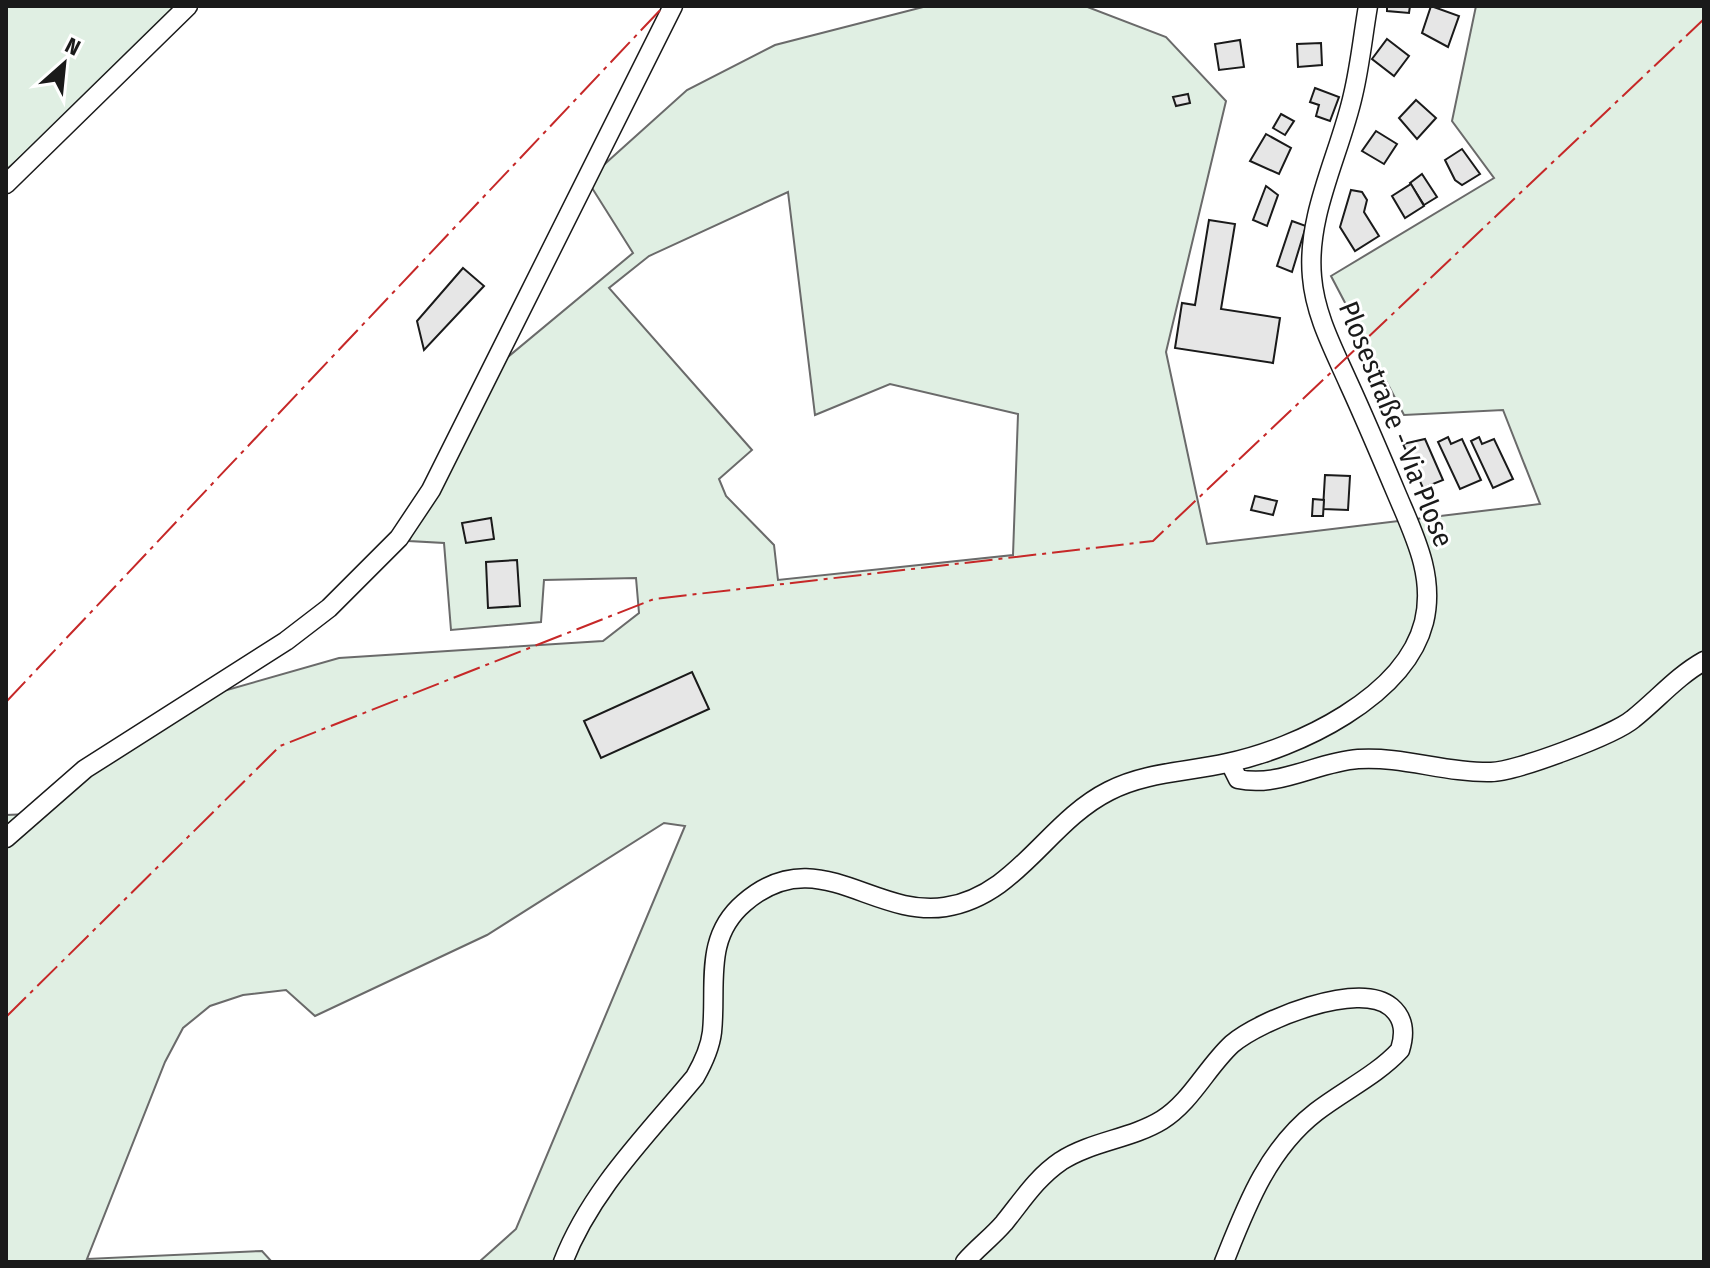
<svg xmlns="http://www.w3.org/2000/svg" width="1710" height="1268" font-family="'Fira Sans Condensed',sans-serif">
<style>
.green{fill:#e0efe3;stroke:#6a6a6a;stroke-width:2;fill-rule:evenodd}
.building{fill:#e6e6e6;stroke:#1a1a1a;stroke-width:2}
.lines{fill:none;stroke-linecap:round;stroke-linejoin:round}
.minor-casing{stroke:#1a1a1a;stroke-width:21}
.minor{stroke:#fff;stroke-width:18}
.power{stroke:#c62828;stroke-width:2;stroke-dasharray:28 6 4 6;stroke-linecap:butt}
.labels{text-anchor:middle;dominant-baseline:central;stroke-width:6;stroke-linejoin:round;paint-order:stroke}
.street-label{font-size:28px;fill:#1a1a1a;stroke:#fff}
</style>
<rect width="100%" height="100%" fill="#fff"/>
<!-- green -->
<g class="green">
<path d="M 6,6 L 179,6 L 93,93 L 6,170 Z"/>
<path d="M 927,6 L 1085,6 L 1166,37 L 1226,101 L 1166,352 L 1207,544 L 1540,504 L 1503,410 L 1404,415 L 1331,276 L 1494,178 L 1452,121 L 1476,6 L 1704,6 L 1704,1262 L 479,1262 L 516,1229 L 685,826 L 664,823 L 487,935 L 315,1016 L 286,990 L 243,995 L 210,1006 L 183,1028 L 165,1062 L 87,1259 L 262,1251 L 272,1262 L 6,1262 L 6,815 L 31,814 L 192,700 L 339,658 L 603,641 L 639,613 L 636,578 L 544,580 L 541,622 L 451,630 L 444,543 L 409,541 L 473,386 L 633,253 L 587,180 L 687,90 L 775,45 ZM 788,192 L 815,415 L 890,384 L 1018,414 L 1013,555 L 778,580 L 774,545 L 726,496 L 719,479 L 752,450 L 609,288 L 649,256 Z"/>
</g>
<!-- building -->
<g class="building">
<path d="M 1387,6 L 1410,6 L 1409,13 L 1387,11 Z"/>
<path d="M 1431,6 L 1459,16 L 1448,47 L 1422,33 Z"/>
<path d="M 1387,39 L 1409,56 L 1394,76 L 1372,59 Z"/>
<path d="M 1240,40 L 1244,67 L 1219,70 L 1215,44 Z"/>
<path d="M 1321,43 L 1322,65 L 1298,67 L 1297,44 Z"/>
<path d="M 1315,88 L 1339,97 L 1330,121 L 1316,116 L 1319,105 L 1310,102 Z"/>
<path d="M 1188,94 L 1190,103 L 1176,106 L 1173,97 Z"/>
<path d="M 1416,100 L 1436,118 L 1417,139 L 1399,118 Z"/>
<path d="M 1281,114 L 1294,121 L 1285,135 L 1273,128 Z"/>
<path d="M 1376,131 L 1397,144 L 1384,164 L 1362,151 Z"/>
<path d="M 1266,134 L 1291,148 L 1279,174 L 1250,161 Z"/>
<path d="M 1462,149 L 1480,174 L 1462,185 L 1455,180 L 1445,160 Z"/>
<path d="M 1422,174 L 1437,197 L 1424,205 L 1410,183 Z"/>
<path d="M 1411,184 L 1424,206 L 1405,218 L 1392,196 Z"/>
<path d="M 1266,186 L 1278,195 L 1267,226 L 1253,220 Z"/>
<path d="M 1351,190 L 1362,192 L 1367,200 L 1364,212 L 1379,236 L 1355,251 L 1340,227 Z"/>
<path d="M 1209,220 L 1235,224 L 1221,309 L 1280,318 L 1273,363 L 1175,348 L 1182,303 L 1195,305 Z"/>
<path d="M 1292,221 L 1306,226 L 1292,272 L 1277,266 Z"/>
<path d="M 463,268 L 484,286 L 424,350 L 417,321 Z"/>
<path d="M 1448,437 L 1451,444 L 1462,439 L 1481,480 L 1460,489 L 1438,442 Z"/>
<path d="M 1479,437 L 1482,444 L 1494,439 L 1513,479 L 1493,488 L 1471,441 Z"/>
<path d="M 1425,439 L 1443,480 L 1423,488 L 1403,444 Z"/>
<path d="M 1325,475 L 1350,476 L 1348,510 L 1323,509 Z"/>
<path d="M 1255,496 L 1277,501 L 1273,515 L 1251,510 Z"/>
<path d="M 1313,499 L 1324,500 L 1323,516 L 1312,516 Z"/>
<path d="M 491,518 L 494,539 L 466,543 L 462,523 Z"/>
<path d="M 517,560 L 520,606 L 488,608 L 486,562 Z"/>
<path d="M 692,672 L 709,709 L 601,758 L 584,721 Z"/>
</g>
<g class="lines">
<!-- minor casing -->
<g class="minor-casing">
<g id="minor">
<path d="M 6,184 L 188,6"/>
<path d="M 1230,763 L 1238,779 C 1279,788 1317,762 1358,759 C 1403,756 1445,773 1491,772 C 1515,772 1614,735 1633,719 C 1657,700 1677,676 1704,661"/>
<path d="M 6,838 L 85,769 L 286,641 L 329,608 L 399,538 L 431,490 L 673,6"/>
<path d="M 563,1262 C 591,1190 646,1136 695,1077 C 703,1063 710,1049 712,1032 C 717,985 703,938 744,903 C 816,840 872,918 945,907 C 1017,896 1047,822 1109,791 C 1145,772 1188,772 1227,763 C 1298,748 1405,697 1424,622 C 1435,577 1415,537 1398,497 C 1382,459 1366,421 1349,384 C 1334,350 1315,315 1312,277 C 1306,215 1340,154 1353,95 C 1360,66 1363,35 1368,6"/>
<path d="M 965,1262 C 977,1248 992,1237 1004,1223 C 1022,1201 1036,1178 1061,1161 C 1092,1141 1131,1139 1162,1120 C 1191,1102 1207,1067 1232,1044 C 1260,1020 1359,980 1391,1007 C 1405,1019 1405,1034 1400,1050 C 1377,1075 1343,1091 1316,1112 C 1267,1150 1246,1207 1224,1262"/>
</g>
</g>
<!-- minor -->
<use href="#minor" class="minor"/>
<!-- power -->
<g class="power">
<path d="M 6,702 L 664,6"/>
<path d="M 6,1017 L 280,746 L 654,599 L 1153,541 L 1704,19"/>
</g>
</g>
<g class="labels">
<!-- street labels -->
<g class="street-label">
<text transform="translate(1396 424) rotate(68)">Plosestraße - Via Plose</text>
</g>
</g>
<!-- border -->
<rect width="1710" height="1268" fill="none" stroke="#1a1a1a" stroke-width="16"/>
<!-- north arrow -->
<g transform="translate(64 64) rotate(27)" stroke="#ffffff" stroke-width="6" paint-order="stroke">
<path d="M0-6L14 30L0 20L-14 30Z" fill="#1a1a1a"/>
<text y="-12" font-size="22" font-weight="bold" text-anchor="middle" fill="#1a1a1a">N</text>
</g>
</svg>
